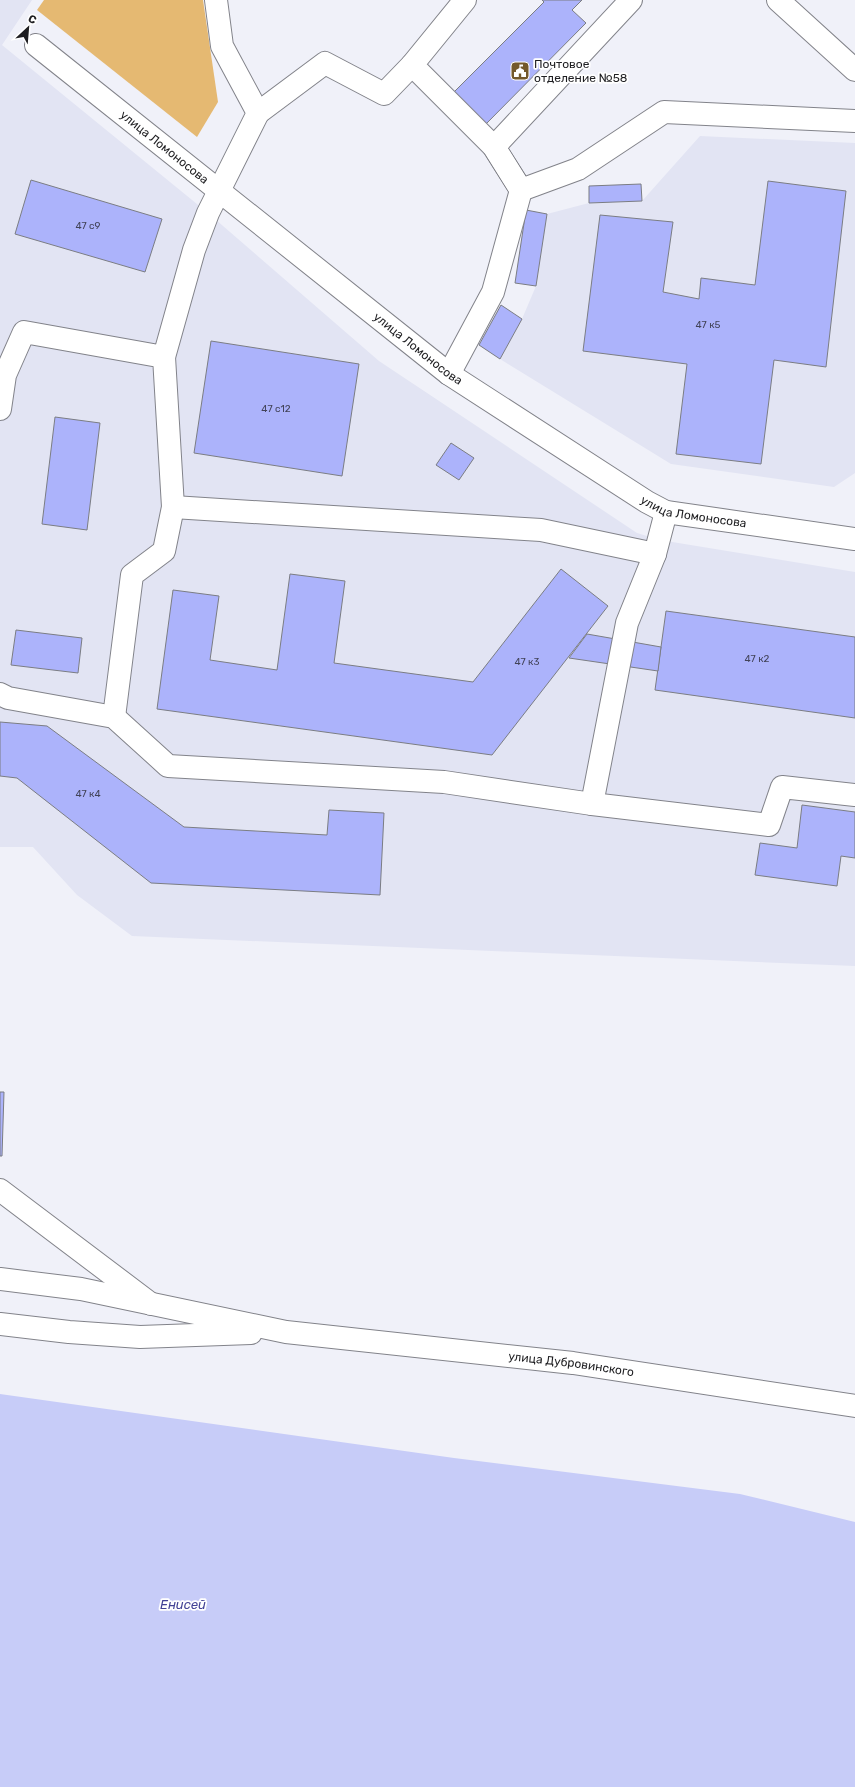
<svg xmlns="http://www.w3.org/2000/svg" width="855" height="1787" font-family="Rubik,sans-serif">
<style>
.built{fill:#e2e4f3}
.forest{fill:#e5b972}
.water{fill:#c7ccf8}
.building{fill:#acb3fb;stroke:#7b7d83}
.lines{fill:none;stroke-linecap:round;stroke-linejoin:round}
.minor-casing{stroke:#82838a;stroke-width:24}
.major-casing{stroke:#82838a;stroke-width:24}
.minor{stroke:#fff;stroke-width:22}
.major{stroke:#fff;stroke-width:22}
.labels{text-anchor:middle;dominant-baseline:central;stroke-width:3.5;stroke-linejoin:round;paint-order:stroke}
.number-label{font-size:10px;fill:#424358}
.poi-label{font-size:12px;fill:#1e1e21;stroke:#fff;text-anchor:start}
.street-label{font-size:12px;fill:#1e1e21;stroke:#fff}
.water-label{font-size:13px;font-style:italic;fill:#434396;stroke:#fff}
</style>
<rect width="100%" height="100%" fill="#f0f1f9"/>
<!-- built -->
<g class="built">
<path d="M 0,0 L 32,0 L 2,45 L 208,213 L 379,361 L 637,533 L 660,540 L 855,572 L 855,966 L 132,936 L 77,895 L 33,847 L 0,847 Z"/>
<path d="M 700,136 L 855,143 L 855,473 L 834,487 L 671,464 L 500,359 L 522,319 L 536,286 L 547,214 L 589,203 L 642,201 Z"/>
</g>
<!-- forest -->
<path class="forest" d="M 44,0 L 203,0 L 218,102 L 197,137 L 37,10 Z"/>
<!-- water -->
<path class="water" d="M 0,1394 L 454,1458 L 740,1494 L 855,1522 L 855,1787 L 0,1787 Z"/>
<!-- building -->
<g class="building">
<path d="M 542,0 L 582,0 L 572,10 L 586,23 L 484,126 L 452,94 L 544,2 Z"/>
<path d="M 31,180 L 162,219 L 145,272 L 15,234 Z"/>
<path d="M 768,181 L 846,191 L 826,367 L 774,360 L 761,464 L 676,454 L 687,364 L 583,351 L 600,215 L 673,222 L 663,292 L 699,299 L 701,278 L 755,285 Z"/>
<path d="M 641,184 L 642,201 L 589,203 L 589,186 Z"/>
<path d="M 526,210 L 547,214 L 536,286 L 515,283 Z"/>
<path d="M 501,305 L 522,319 L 500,359 L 479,345 Z"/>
<path d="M 211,341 L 359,364 L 342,476 L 194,453 Z"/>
<path d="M 55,417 L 100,423 L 87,530 L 42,524 Z"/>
<path d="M 451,443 L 474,458 L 459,480 L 436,465 Z"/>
<path d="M 561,569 L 608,606 L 492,755 L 157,709 L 173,590 L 219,596 L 210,660 L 277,670 L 290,574 L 345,581 L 334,663 L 473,682 Z"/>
<path d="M 666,611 L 855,637 L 855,718 L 655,690 Z"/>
<path d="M 16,630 L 82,638 L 78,673 L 11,665 Z"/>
<path d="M 587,634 L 661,647 L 658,671 L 569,658 Z"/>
<path d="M 0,722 L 47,726 L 184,827 L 327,835 L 329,810 L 384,813 L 380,895 L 151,883 L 17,778 L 0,776 Z"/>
<path d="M 802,805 L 855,812 L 855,858 L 841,856 L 837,886 L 755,875 L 760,843 L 797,848 Z"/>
<path d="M 0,1092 L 4,1092 L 2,1156 L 0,1156 Z"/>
</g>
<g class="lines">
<!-- minor casing -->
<g class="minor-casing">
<g id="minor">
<path d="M 631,0 L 494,147 L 521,190 L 578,169 L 664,112 L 855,121"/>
<path d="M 778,0 L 855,70"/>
<path id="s1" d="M 36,45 L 449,374 L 647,502 L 666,512 L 855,539"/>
<path d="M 258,113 L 325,63 L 384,94 L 412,65"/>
<path d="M 164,357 L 194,250 L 208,213 L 258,113 L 222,46 L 216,0"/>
<path d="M 449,374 L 493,292 L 521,190 L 494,147 L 412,65 L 465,0"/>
<path d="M 0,409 L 5,375 L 24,332 L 164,357 L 173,507 L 164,551 L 132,575 L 114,717"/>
<path d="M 173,507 L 541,530 L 655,554"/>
<path d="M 0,694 L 8,698 L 114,717 L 168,766 L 444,782 L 592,804 L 627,623 L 655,554 L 666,512"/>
<path d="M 592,804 L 769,825 L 782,787 L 855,795"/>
<path d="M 0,1190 L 151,1304"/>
</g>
</g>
<!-- major casing -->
<g class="major-casing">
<g id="major">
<path id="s2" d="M 0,1279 L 81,1289 L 286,1332 L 573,1363 L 855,1406"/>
<path d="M 0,1324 L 69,1332 L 140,1337 L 251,1333"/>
</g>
</g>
<!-- minor -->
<use href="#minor" class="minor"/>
<!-- major -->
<use href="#major" class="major"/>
</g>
<!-- icons -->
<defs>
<g id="civic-square" transform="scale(1)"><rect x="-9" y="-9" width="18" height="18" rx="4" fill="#74592c" stroke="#fff"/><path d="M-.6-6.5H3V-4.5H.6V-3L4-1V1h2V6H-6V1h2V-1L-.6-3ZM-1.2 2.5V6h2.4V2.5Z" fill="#fff"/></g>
</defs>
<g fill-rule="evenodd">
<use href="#civic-square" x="520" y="71"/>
</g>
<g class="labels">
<!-- number labels -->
<g class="number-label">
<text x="88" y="226">47 с9</text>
<text x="708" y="325">47 к5</text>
<text x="276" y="409">47 с12</text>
<text x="757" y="659">47 к2</text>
<text x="527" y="662">47 к3</text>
<text x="88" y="794">47 к4</text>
</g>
<!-- poi labels -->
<g class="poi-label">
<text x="534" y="64">Почтовое<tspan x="534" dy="14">отделение №58</tspan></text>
</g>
<!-- street labels -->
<g class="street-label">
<text stroke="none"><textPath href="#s1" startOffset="164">улица Ломоносова</textPath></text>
<text stroke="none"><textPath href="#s1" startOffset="488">улица Ломоносова</textPath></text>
<text stroke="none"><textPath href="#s1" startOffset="812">улица Ломоносова</textPath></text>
<text stroke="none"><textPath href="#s2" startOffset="578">улица Дубровинского</textPath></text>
</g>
<!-- water labels -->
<g class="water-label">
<text x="183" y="1604">Енисей</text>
</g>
</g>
<!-- north arrow -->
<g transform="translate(28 28) rotate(26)" stroke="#ffffff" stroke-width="3" paint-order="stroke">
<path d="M0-3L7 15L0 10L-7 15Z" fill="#1e1e21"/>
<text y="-6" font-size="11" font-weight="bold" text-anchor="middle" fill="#1e1e21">С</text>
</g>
</svg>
